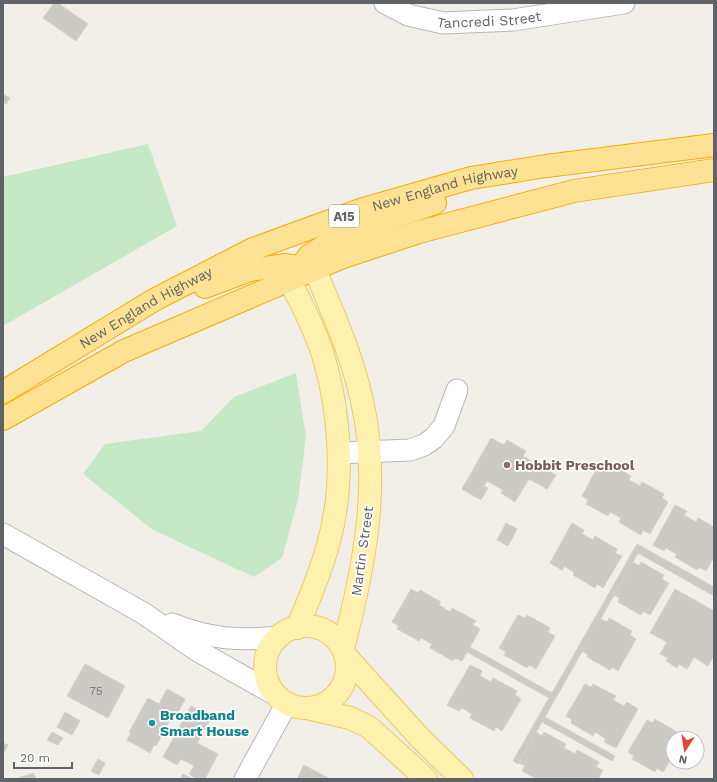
<svg xmlns="http://www.w3.org/2000/svg" width="717" height="782" font-family="'Work Sans',sans-serif">
<style>
.green{fill:#c5e8c5}
.building{fill:#cccac5;stroke:#d6d1c6}
.lines{fill:none;stroke-linecap:round;stroke-linejoin:round}
.minor-casing{stroke:#b5b8bc;stroke-width:23}
.major-casing{stroke:#f2c960;stroke-width:24}
.highway-casing{stroke:#f9ab00;stroke-width:24}
.minor{stroke:#fff;stroke-width:21}
.major{stroke:#fff2af;stroke-width:22}
.highway{stroke:#fde293;stroke-width:22}
.education-dot{fill:#8d6e63;stroke:#fff;stroke-width:1.5}
.culture-dot{fill:#0f9aa8;stroke:#fff;stroke-width:1.5}
.labels{text-anchor:middle;dominant-baseline:central;stroke-width:3.5;stroke-linejoin:round;paint-order:stroke}
.number-label{font-size:12px;fill:#7a7d7f}
.shield{fill:#fff;stroke:#8f9295;stroke-width:1}
.shield-label{font-size:13px;font-weight:bold;fill:#5f6368}
.street-label{font-size:14px;fill:#5f6368;stroke:#fff}
.education-label{font-size:14px;font-weight:bold;fill:#785e54;stroke:#fff;text-anchor:start}
.culture-label{font-size:14px;font-weight:bold;fill:#0d838f;stroke:#fff;text-anchor:start}
</style>
<rect width="100%" height="100%" fill="#f1efe8"/>
<!-- green -->
<g class="green">
<path d="M 148,144 L 177,226 L 3,326 L 3,177 Z"/>
<path d="M 296,373 L 306,437 L 298,500 L 282,558 L 254,577 L 153,530 L 83,474 L 105,444 L 201,431 L 234,397 Z"/>
</g>
<!-- building -->
<g class="building">
<path d="M 54,3 L 58,3 L 88,24 L 76,41 L 43,18 Z"/>
<path d="M 5,95 L 10,98 L 6,104 L 3,102 L 3,96 Z"/>
<path d="M 491,438 L 504,445 L 507,440 L 526,451 L 523,456 L 556,475 L 547,489 L 529,479 L 515,502 L 501,493 L 503,490 L 487,481 L 484,486 L 488,488 L 481,500 L 462,489 Z"/>
<path d="M 600,463 L 607,467 L 609,463 L 631,476 L 629,480 L 640,486 L 642,482 L 664,494 L 662,498 L 668,502 L 650,534 L 643,530 L 641,535 L 619,522 L 621,518 L 610,512 L 608,516 L 586,504 L 588,500 L 582,496 Z"/>
<path d="M 675,505 L 687,511 L 684,515 L 696,522 L 698,518 L 714,527 L 714,557 L 706,571 L 699,567 L 697,570 L 675,557 L 677,554 L 666,548 L 664,551 L 653,545 Z"/>
<path d="M 506,523 L 517,529 L 508,546 L 497,540 Z"/>
<path d="M 572,523 L 584,530 L 582,534 L 593,540 L 595,536 L 617,549 L 615,553 L 622,556 L 603,588 L 597,584 L 595,588 L 573,575 L 574,572 L 564,566 L 562,570 L 550,563 Z"/>
<path d="M 637,544 L 714,587 L 714,596 L 638,553 L 545,717 L 615,756 L 612,761 L 542,722 L 518,764 L 513,761 L 549,698 L 467,652 L 470,647 L 552,693 Z"/>
<path d="M 633,562 L 639,566 L 641,562 L 664,575 L 662,579 L 669,583 L 650,615 L 643,611 L 641,615 L 618,602 L 620,598 L 614,595 Z"/>
<path d="M 411,589 L 418,593 L 420,590 L 441,602 L 439,605 L 450,612 L 452,608 L 476,621 L 473,625 L 480,629 L 462,661 L 455,658 L 453,661 L 430,648 L 432,644 L 421,638 L 419,641 L 397,629 L 399,626 L 392,622 Z"/>
<path d="M 675,589 L 714,611 L 714,655 L 708,666 L 694,657 L 687,669 L 679,664 L 677,668 L 666,661 L 668,658 L 660,654 L 667,642 L 650,633 Z"/>
<path d="M 518,615 L 525,618 L 527,615 L 550,628 L 548,632 L 555,636 L 536,669 L 529,665 L 527,668 L 504,655 L 506,652 L 499,648 Z"/>
<path d="M 609,618 L 632,631 L 630,635 L 636,639 L 618,671 L 612,667 L 610,670 L 587,657 L 588,654 L 582,651 L 600,619 L 607,622 Z"/>
<path d="M 85,664 L 125,686 L 108,718 L 67,696 Z"/>
<path d="M 470,665 L 482,671 L 480,676 L 491,682 L 493,678 L 517,691 L 515,695 L 521,699 L 502,731 L 496,727 L 494,731 L 470,718 L 472,714 L 462,708 L 459,711 L 447,705 Z"/>
<path d="M 585,684 L 591,687 L 593,684 L 616,696 L 613,700 L 624,706 L 627,702 L 638,709 L 616,748 L 604,742 L 606,739 L 595,732 L 593,736 L 571,723 L 572,720 L 566,716 Z"/>
<path d="M 167,689 L 185,699 L 177,714 L 174,713 L 156,746 L 154,745 L 150,753 L 127,740 L 131,733 L 129,732 L 148,698 L 159,704 Z"/>
<path d="M 191,706 L 212,717 L 197,743 L 218,754 L 205,779 L 197,779 L 189,774 L 194,766 L 181,759 L 177,765 L 163,757 Z"/>
<path d="M 65,712 L 80,721 L 72,735 L 57,727 Z"/>
<path d="M 655,719 L 677,732 L 675,736 L 679,738 L 673,738 L 673,755 L 663,772 L 657,768 L 655,772 L 632,759 L 634,756 L 628,752 L 647,720 L 653,723 Z"/>
<path d="M 52,732 L 63,738 L 58,745 L 47,740 Z"/>
<path d="M 536,732 L 542,736 L 544,732 L 566,744 L 564,748 L 575,754 L 577,750 L 599,762 L 596,767 L 603,770 L 598,779 L 537,779 L 522,771 L 525,766 L 519,763 Z"/>
<path d="M 3,743 L 8,745 L 3,754 Z"/>
<path d="M 98,759 L 105,763 L 99,775 L 91,771 Z"/>
<path d="M 304,765 L 330,779 L 297,779 Z"/>
<path d="M 34,773 L 36,779 L 15,779 Z"/>
<path d="M 183,774 L 193,779 L 180,779 Z"/>
</g>
<g class="lines">
<!-- minor casing -->
<g class="minor-casing">
<g id="minor">
<path id="s1" d="M 385,3 L 408,15 L 443,23 L 513,20 L 624,3"/>
<path d="M 339,453 L 410,450 L 424,445 L 434,438 L 444,426 L 457,390"/>
<path d="M 3,534 L 143,613 L 198,651 L 276,695"/>
<path d="M 172,624 C 209,639 239,641 279,637"/>
<path d="M 245,779 L 287,703"/>
</g>
</g>
<!-- major casing -->
<g class="major-casing">
<g id="major">
<path d="M 315,270 C 333,313 352,355 362,401 C 381,484 364,568 343,649"/>
<path d="M 289,280 C 302,304 315,330 323,355 C 341,414 345,486 328,545 C 320,574 309,600 297,628"/>
<circle cx="306" cy="667" r="41"/>
<path d="M 345,655 L 419,737 L 462,779"/>
<path d="M 307,708 L 350,718 L 369,727 L 426,779"/>
</g>
</g>
<!-- highway casing -->
<g class="highway-casing">
<g id="highway">
<path d="M 290,279 L 310,255 L 345,234 L 435,203"/>
<path d="M 205,287 L 250,270 L 286,265 L 311,269"/>
<path id="s2" d="M 3,392 L 154,300 L 253,249 L 360,210 L 471,178 L 546,166 L 714,145"/>
<path d="M 3,419 L 124,351 L 343,257 L 419,232 L 574,191 L 714,170"/>
</g>
</g>
<!-- minor -->
<use href="#minor" class="minor"/>
<!-- major -->
<use href="#major" class="major"/>
<!-- highway -->
<use href="#highway" class="highway"/>
</g>
<!-- markers -->
<circle class="education-dot" cx="507" cy="465" r="4"/>
<circle class="culture-dot" cx="152" cy="723" r="4"/>
<g class="labels">
<!-- number labels -->
<g class="number-label">
<text x="96" y="691">75</text>
</g>
<!-- shield labels -->
<rect class="shield" x="329" y="205" width="30" height="22" rx="3"/>
<g class="shield-label">
<text x="344" y="216">A15</text>
</g>
<!-- street labels -->
<g class="street-label">
<text stroke="none"><textPath href="#s1" startOffset="108">Tancredi Street</textPath></text>
<text stroke="none"><textPath href="#s2" startOffset="490">New England Highway</textPath></text>
<text stroke="none"><textPath href="#s2" startOffset="166">New England Highway</textPath></text>
<text transform="translate(362 551) rotate(-82)">Martin Street</text>
</g>
<!-- education labels -->
<g class="education-label">
<text x="515" y="465">Hobbit Preschool</text>
</g>
<!-- culture labels -->
<g class="culture-label">
<text x="160" y="715">Broadband<tspan x="160" dy="16">Smart House</tspan></text>
</g>
</g>
<!-- border -->
<rect width="717" height="782" fill="none" stroke="#5f6368" stroke-width="8"/>
<!-- north arrow -->
<g transform="translate(685 750) rotate(192)"><circle r="19" fill="#ffffff" stroke="#bfc1c3"/>
<path d="M0-3L7 15L0 10L-7 15Z" fill="#ea4335"/>
<text y="-6" font-size="11" font-weight="bold" text-anchor="middle" fill="#5f6368">N</text>
</g>
<!-- scale -->
<path d="M14 762v6h58v-6" fill="none" stroke="#5f6368" stroke-width="2"/>
<text x="20" y="762" font-size="12" fill="#5f6368" stroke="#ffffff" stroke-width="3" paint-order="stroke">20 m</text>
</svg>
